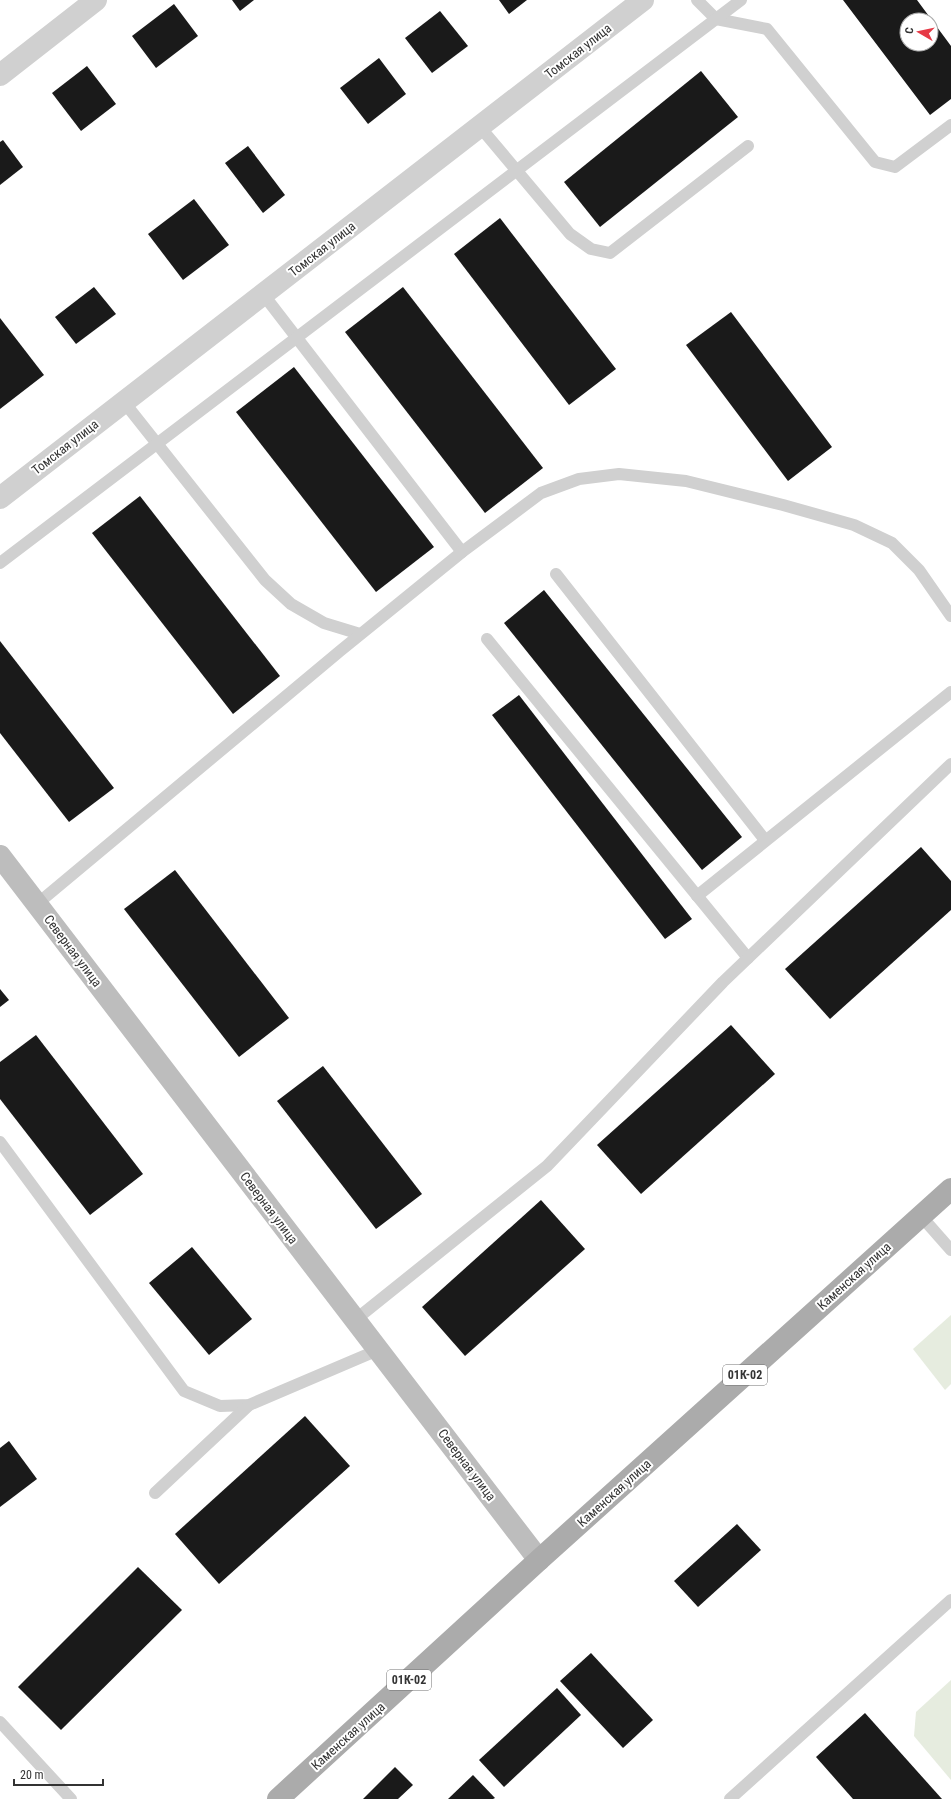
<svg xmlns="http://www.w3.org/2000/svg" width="951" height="1799" font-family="'Roboto Condensed',sans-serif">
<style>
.green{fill:#e6ecdf}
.building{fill:#1a1a1a;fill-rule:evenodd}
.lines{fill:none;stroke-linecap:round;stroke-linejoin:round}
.lane{stroke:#d0d0d0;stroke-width:12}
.street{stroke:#d0d0d0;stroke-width:22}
.secondary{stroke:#bdbdbd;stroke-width:22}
.primary{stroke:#ababab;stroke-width:22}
.labels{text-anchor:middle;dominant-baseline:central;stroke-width:4;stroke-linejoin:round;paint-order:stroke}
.shield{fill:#fff;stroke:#707070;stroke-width:1}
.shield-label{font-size:12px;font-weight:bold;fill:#333}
.street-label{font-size:13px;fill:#333;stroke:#fff}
</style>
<rect width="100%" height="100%" fill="#fff"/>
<!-- green -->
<g class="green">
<path d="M 951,1315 L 951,1384 L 945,1390 L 913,1349 Z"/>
<path d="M 951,1680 L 951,1780 L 914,1736 L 916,1712 Z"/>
</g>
<!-- building -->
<g class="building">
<path d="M 232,0 L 254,0 L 240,11 Z"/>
<path d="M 499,0 L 527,0 L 509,14 Z"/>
<path d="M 843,0 L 917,0 L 951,46 L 951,99 L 930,115 ZM 907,20 L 931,20 L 931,44 L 907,44 Z"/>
<path d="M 174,4 L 198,36 L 156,68 L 132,36 Z"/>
<path d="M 440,11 L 468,46 L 432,73 L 405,38 Z"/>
<path d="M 379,58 L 406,94 L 368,124 L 340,88 Z"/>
<path d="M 87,66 L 116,104 L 81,131 L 52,93 Z"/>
<path d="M 701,71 L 738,117 L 600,227 L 564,182 Z"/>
<path d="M 3,140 L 23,167 L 0,185 L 0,142 Z"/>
<path d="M 248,146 L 285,195 L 263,213 L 225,163 Z"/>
<path d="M 194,199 L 229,245 L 183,280 L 148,234 Z"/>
<path d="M 500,218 L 616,369 L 569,405 L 454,254 Z"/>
<path d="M 94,287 L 116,314 L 76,344 L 55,317 Z"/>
<path d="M 403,287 L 543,468 L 485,513 L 345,332 Z"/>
<path d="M 731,312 L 832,447 L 788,481 L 686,345 Z"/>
<path d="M 0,318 L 44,375 L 0,409 Z"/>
<path d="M 294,367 L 434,547 L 376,592 L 236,412 Z"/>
<path d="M 140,496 L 280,676 L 233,714 L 92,533 Z"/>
<path d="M 544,590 L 742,837 L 702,870 L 504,623 Z"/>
<path d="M 0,641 L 114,788 L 69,822 L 0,733 Z"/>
<path d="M 519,695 L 692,919 L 665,939 L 492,715 Z"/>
<path d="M 921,847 L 951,881 L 951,910 L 830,1019 L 785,969 Z"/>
<path d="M 175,870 L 289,1018 L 239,1057 L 124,909 Z"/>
<path d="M 0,989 L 9,1000 L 0,1007 Z"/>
<path d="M 731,1025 L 775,1074 L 641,1194 L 597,1145 Z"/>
<path d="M 36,1035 L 143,1174 L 90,1215 L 0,1099 L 0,1062 Z"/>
<path d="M 323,1066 L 422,1194 L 376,1229 L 277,1101 Z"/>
<path d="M 541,1200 L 585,1249 L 465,1356 L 422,1307 Z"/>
<path d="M 192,1247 L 252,1319 L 209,1355 L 149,1283 Z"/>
<path d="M 305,1416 L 350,1466 L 219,1584 L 175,1534 Z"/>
<path d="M 9,1441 L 37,1479 L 0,1507 L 0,1448 Z"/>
<path d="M 737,1524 L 761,1550 L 698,1607 L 674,1581 Z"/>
<path d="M 138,1567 L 182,1610 L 61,1730 L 18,1687 Z"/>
<path d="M 591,1653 L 653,1720 L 623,1748 L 560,1681 Z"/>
<path d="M 557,1688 L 581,1715 L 504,1787 L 479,1760 Z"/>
<path d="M 865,1713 L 942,1799 L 853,1799 L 816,1757 Z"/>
<path d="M 395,1767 L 413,1785 L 398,1799 L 363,1799 Z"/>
<path d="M 473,1775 L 495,1798 L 493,1799 L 448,1799 Z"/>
</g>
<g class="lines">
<!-- lane -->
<g class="lane">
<path d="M 697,0 L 716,19 L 767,29 L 875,162 L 895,167 L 951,125"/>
<path d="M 480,127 L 570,234 L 591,249 L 610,253 L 748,146"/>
<path d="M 263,294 L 462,552"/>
<path d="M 124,402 L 265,580 L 291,604 L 324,623 L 360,634"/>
<path d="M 0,563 L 741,0"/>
<path d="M 556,574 L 765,840"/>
<path d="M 487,639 L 748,958"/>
<path d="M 697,896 L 951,692"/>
<path d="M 37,904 L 340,651 L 462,552 L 541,493 L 579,479 L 619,474 L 686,481 L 783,505 L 854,525 L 892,543 L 919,570 L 951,616"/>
<path d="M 0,1142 L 184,1391 L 220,1406 L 249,1405 L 378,1350"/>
<path d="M 921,1216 L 951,1250"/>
<path d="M 355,1320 L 547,1166 L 723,982 L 951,764"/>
<path d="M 155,1493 L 249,1405"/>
<path d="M 0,1722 L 71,1799"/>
<path d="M 730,1799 L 951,1600"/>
</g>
<!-- street -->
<g class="street">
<path d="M 0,75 L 96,0"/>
<path d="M 0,498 L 643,0"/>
</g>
<!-- secondary -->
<path class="secondary" d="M 0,856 L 539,1560"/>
<!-- primary -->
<path class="primary" d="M 278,1799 L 539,1560 L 951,1189"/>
</g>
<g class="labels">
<!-- shield labels -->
<g class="shield">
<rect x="723" y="1365" width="44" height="20" rx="3"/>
<rect x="387" y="1670" width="44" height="20" rx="3"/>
</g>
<g class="shield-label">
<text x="745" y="1375">01К-02</text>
<text x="409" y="1680">01К-02</text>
</g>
<!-- street labels -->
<g class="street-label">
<text transform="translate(578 51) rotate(-38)">Томская улица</text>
<text transform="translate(322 249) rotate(-38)">Томская улица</text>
<text transform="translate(65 447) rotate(-38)">Томская улица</text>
<text transform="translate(73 951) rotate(53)">Северная улица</text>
<text transform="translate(269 1208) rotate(53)">Северная улица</text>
<text transform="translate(854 1276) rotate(-42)">Каменская улица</text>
<text transform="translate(467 1465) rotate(53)">Северная улица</text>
<text transform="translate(614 1493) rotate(-42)">Каменская улица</text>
<text transform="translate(348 1736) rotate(-42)">Каменская улица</text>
</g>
</g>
<!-- north arrow -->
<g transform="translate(919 32) rotate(279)"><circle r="19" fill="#ffffff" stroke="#adadad"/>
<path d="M0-3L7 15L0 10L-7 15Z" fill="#e63946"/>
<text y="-6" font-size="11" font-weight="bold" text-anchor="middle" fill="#333333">С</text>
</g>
<!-- scale -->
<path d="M14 1779v6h89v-6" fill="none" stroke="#333333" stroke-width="2"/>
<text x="20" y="1779" font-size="12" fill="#333333" stroke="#ffffff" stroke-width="3" paint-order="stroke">20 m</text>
</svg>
